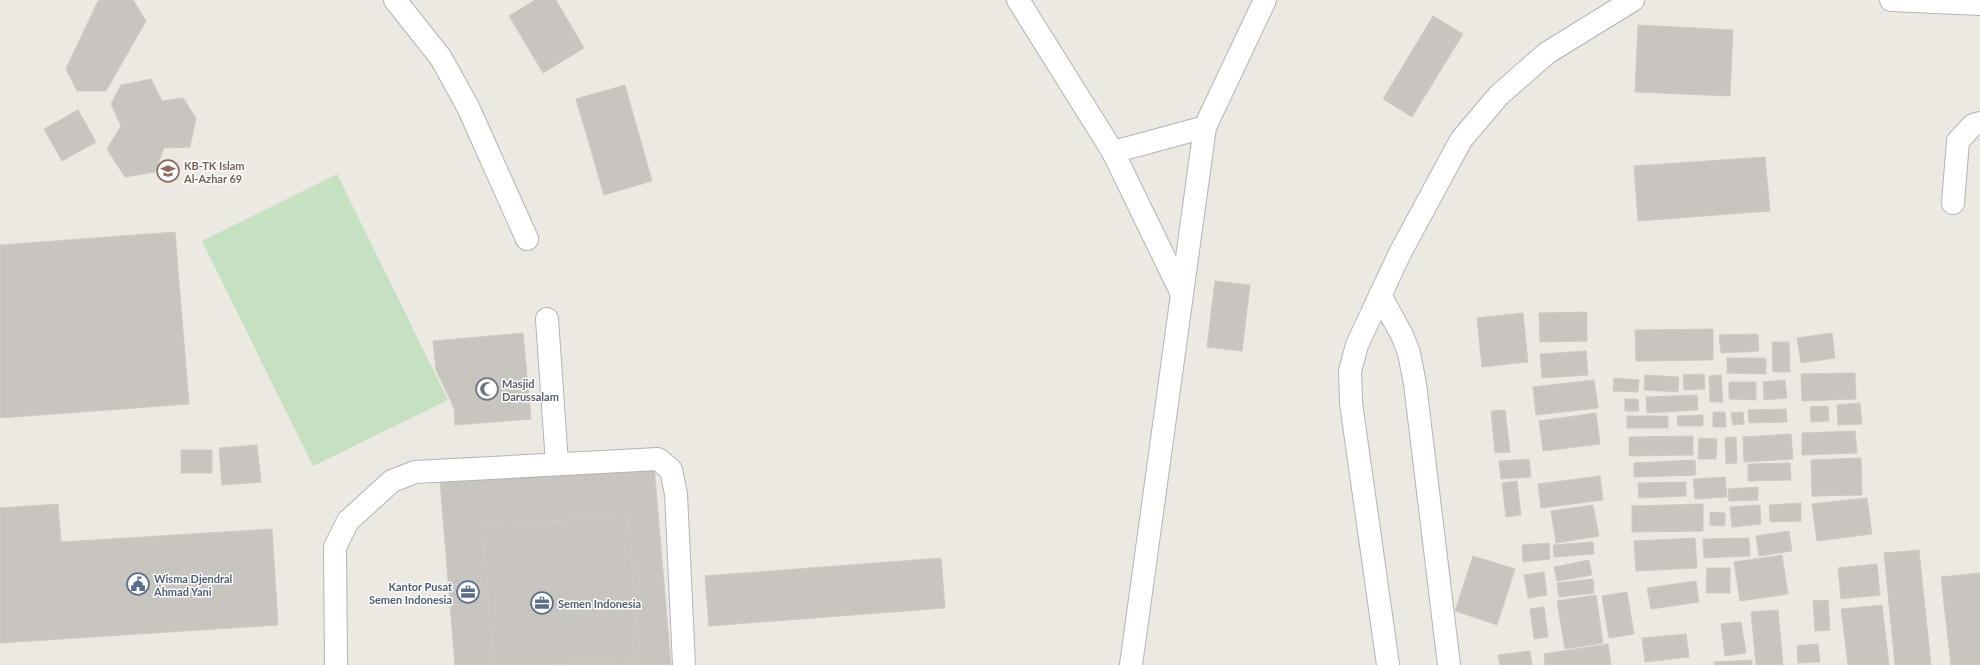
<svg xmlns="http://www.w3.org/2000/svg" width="1980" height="665" font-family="Lato,sans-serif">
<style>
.green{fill:#c5e1c2}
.building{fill:#c8c4c0;stroke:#d0cac2}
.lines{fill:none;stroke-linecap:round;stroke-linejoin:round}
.minor-casing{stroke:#b0b4b7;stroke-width:24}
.minor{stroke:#fff;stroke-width:22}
.labels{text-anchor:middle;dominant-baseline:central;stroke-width:3;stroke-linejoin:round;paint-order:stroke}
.education-label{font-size:11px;font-weight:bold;fill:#785e54;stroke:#fff;text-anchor:start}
.worship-label{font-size:11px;font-weight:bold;fill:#5b616d;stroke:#fff;text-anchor:start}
.service-label{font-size:11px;font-weight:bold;fill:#4e5e75;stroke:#fff;text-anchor:start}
</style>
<rect width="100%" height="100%" fill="#ece9e3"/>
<!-- green -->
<path class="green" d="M 337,174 L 448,400 L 313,466 L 202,241 Z"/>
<!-- building -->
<g class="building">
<path d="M 103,0 L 133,0 L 146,21 L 106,91 L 77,91 L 66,69 L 98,1 Z"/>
<path d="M 535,0 L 556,0 L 584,48 L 543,73 L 509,16 Z"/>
<path d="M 1433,16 L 1463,34 L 1412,117 L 1383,99 Z"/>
<path d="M 1638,25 L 1733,30 L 1730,96 L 1635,92 Z"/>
<path d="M 151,79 L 162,101 L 183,98 L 196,118 L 190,147 L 164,148 L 155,172 L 125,177 L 107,149 L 121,126 L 111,104 L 121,85 Z"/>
<path d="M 625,85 L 652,181 L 604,195 L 576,99 Z"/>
<path d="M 78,110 L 96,142 L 62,161 L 44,129 Z"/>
<path d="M 1765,157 L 1770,211 L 1638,221 L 1634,166 Z"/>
<path d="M 175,232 L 189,404 L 0,418 L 0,245 Z"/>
<path d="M 1215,281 L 1250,285 L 1242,351 L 1207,347 Z"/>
<path d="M 1587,312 L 1587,341 L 1540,342 L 1539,313 Z"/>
<path d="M 1523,313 L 1528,362 L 1482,367 L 1477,318 Z"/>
<path d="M 1713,329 L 1713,360 L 1636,361 L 1635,330 Z"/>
<path d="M 523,333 L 531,419 L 455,425 L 454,408 L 436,370 L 433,341 Z"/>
<path d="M 1832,333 L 1835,358 L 1801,363 L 1797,338 Z"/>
<path d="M 1758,334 L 1759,351 L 1721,353 L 1719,335 Z"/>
<path d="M 1772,342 L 1789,342 L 1790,372 L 1773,372 Z"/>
<path d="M 1586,351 L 1588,375 L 1542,378 L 1540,354 Z"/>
<path d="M 1727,358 L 1766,358 L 1766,374 L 1727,373 Z"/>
<path d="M 1855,373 L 1856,399 L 1802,401 L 1801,374 Z"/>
<path d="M 1704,374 L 1705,389 L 1684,390 L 1683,375 Z"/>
<path d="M 1645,375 L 1679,377 L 1678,392 L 1644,390 Z"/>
<path d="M 1721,375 L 1723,402 L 1710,402 L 1709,376 Z"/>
<path d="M 1614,378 L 1639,380 L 1638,392 L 1613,391 Z"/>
<path d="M 1594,380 L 1598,408 L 1536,415 L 1533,387 Z"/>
<path d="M 1785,380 L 1787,398 L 1764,400 L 1763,382 Z"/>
<path d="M 1729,382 L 1756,382 L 1756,400 L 1729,399 Z"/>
<path d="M 1697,395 L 1698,410 L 1647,413 L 1646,397 Z"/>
<path d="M 1625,399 L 1638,399 L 1639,411 L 1625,411 Z"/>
<path d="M 1860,403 L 1862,424 L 1838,425 L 1837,405 Z"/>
<path d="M 1828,406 L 1829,421 L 1811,422 L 1810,407 Z"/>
<path d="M 1786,409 L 1787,422 L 1749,423 L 1748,410 Z"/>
<path d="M 1505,410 L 1510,452 L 1495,453 L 1491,411 Z"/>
<path d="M 1713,412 L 1725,412 L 1726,427 L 1713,427 Z"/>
<path d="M 1743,412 L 1744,424 L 1733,425 L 1731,413 Z"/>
<path d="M 1596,413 L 1600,444 L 1543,451 L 1539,421 Z"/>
<path d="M 1703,415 L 1703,426 L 1678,426 L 1677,416 Z"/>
<rect x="1627" y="416" width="41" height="12"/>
<path d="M 1855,431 L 1857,453 L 1802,455 L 1802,433 Z"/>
<path d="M 1791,434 L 1793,459 L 1744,462 L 1743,437 Z"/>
<path d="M 1693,436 L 1693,455 L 1629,456 L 1629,437 Z"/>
<path d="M 1736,437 L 1737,463 L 1726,464 L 1725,438 Z"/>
<path d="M 1699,438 L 1717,439 L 1716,459 L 1698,459 Z"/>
<path d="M 257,445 L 261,482 L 222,485 L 219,448 Z"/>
<rect x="181" y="450" width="31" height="23"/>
<path d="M 1861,458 L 1862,495 L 1812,496 L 1811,460 Z"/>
<path d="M 1529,459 L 1531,477 L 1501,479 L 1499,461 Z"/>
<path d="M 1695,460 L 1696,475 L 1634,477 L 1634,463 Z"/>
<path d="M 1790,463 L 1791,480 L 1748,481 L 1748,464 Z"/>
<path d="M 654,465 L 671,665 L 551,665 L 640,658 L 628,515 L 482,527 L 494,665 L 455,665 L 440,482 Z"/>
<path d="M 1600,476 L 1603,500 L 1541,508 L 1538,484 Z"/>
<path d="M 1725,477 L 1727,497 L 1695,499 L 1693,479 Z"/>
<path d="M 1517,481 L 1521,515 L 1506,517 L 1502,483 Z"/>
<path d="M 1686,482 L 1686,496 L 1639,498 L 1638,483 Z"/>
<path d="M 1758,487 L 1758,500 L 1729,501 L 1728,489 Z"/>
<path d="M 1867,498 L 1872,534 L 1817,541 L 1812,504 Z"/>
<path d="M 1801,503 L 1801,521 L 1770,522 L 1769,505 Z"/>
<path d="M 58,504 L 61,542 L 272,529 L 278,625 L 0,643 L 0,508 Z"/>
<path d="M 1703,504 L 1703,531 L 1632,532 L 1632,506 Z"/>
<path d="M 1593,505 L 1599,536 L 1556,543 L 1551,511 Z"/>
<path d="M 1760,505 L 1761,524 L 1732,527 L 1730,507 Z"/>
<path d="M 1710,512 L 1725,513 L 1725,526 L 1710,525 Z"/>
<path d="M 628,515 L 640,658 L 551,665 L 494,665 L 482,527 Z"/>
<path d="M 1789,531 L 1792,551 L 1759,556 L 1756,536 Z"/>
<path d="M 1695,538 L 1697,568 L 1636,571 L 1634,541 Z"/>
<path d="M 1749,538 L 1750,556 L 1704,558 L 1703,539 Z"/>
<path d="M 1593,542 L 1594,554 L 1554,557 L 1553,545 Z"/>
<path d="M 1549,543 L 1550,559 L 1523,562 L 1522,545 Z"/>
<path d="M 1919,550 L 1931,665 L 1895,665 L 1884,553 Z"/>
<path d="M 1782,555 L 1788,594 L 1740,601 L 1734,562 Z"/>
<path d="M 1473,556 L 1515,569 L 1497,625 L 1455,611 Z"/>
<path d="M 941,558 L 945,608 L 709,626 L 705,576 Z"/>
<path d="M 1589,560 L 1592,575 L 1557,581 L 1554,567 Z"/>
<path d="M 1877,564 L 1880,595 L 1841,599 L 1838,568 Z"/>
<path d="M 1707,568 L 1730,568 L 1730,593 L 1706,593 Z"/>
<path d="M 1544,572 L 1547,595 L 1528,598 L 1524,575 Z"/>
<path d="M 1980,573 L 1980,665 L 1951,665 L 1941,577 Z"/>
<path d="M 1593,579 L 1594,593 L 1559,597 L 1557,583 Z"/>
<path d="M 1696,581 L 1699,602 L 1651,609 L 1647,588 Z"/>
<path d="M 1627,592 L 1634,634 L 1609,638 L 1602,596 Z"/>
<path d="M 1596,595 L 1603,643 L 1565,649 L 1557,601 Z"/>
<path d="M 1828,600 L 1830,630 L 1815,631 L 1813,601 Z"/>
<path d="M 1882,605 L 1889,665 L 1848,665 L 1841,609 Z"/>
<path d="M 1544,607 L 1548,637 L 1534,639 L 1530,609 Z"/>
<path d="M 1778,610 L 1783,665 L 1756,665 L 1751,612 Z"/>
<path d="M 1741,622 L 1746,653 L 1725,656 L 1721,624 Z"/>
<path d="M 1686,634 L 1689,657 L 1645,662 L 1642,638 Z"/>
<path d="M 1608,644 L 1611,665 L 1545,665 L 1544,654 Z"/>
<path d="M 1818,644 L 1820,662 L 1798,663 L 1797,646 Z"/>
<path d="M 1530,651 L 1532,665 L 1500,665 L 1498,655 Z"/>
<path d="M 1752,660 L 1752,665 L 1714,665 L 1714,662 Z"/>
</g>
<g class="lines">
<!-- minor casing -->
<g class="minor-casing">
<g id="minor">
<path d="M 395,0 L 441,58 L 468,107 L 527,239"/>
<path d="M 1018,0 L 1113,152 L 1182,294"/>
<path d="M 1891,0 L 1980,4"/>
<path d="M 1113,152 L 1205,127"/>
<path d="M 1953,203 L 1958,141 L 1973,125 L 1980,123"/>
<path d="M 1380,295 L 1402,335 L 1409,353 L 1415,384 L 1449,665"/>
<path d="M 547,319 L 557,464"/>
<path d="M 336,665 L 335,547 L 348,521 L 392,481 L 415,472 L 658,459 L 671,470 L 676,494 L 684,665"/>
<path d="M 1131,665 L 1205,127 L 1265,0"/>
<path d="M 1388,665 L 1351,403 L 1350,371 L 1357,345 L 1400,253 L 1461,140 L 1499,95 L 1547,53 L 1633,0"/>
</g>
</g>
<!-- minor -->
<use href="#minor" class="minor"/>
</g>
<!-- icons -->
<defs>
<g id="school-ring" transform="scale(1.15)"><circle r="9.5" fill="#fff" stroke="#8d6e63" stroke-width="1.5"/><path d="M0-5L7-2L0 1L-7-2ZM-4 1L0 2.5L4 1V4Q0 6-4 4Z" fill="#8d6e63"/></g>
<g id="mosque-ring" transform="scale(1.15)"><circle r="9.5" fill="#fff" stroke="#6b7280" stroke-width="1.5"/><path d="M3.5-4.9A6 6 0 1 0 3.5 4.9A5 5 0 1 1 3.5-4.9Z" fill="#6b7280"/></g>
<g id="civic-ring" transform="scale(1.15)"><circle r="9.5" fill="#fff" stroke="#5c6f8a" stroke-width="1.5"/><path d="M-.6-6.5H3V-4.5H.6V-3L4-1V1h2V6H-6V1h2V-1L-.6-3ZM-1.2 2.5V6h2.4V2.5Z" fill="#5c6f8a"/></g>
<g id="office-ring" transform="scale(1.15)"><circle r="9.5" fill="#fff" stroke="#5c6f8a" stroke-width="1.5"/><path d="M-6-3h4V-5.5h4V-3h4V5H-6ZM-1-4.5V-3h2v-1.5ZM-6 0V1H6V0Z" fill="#5c6f8a"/></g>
</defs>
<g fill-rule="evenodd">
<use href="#school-ring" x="168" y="171"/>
<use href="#mosque-ring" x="487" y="389"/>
<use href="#civic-ring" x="138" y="584"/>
<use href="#office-ring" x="468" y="592"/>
<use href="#office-ring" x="542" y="603"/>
</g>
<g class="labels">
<!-- education labels -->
<g class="education-label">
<text x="184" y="165">KB-TK Islam<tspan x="184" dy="13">Al-Azhar 69</tspan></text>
</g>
<!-- worship labels -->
<g class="worship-label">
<text x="502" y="383">Masjid<tspan x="502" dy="13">Darussalam</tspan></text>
</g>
<!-- service labels -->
<g class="service-label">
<text x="154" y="578">Wisma Djendral<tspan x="154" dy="13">Ahmad Yani</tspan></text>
<text x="452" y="586" text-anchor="end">Kantor Pusat<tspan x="452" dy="13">Semen Indonesia</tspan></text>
<text x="558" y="603">Semen Indonesia</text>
</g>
</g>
</svg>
